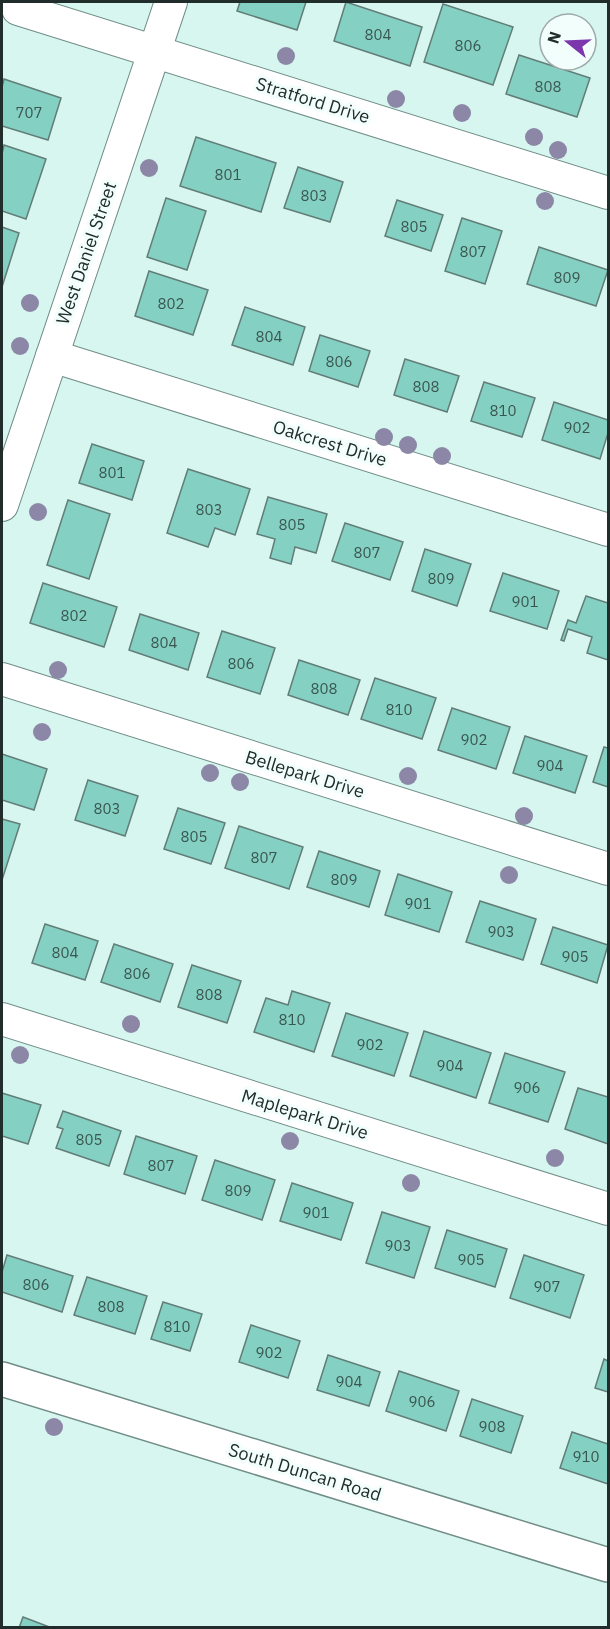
<svg xmlns="http://www.w3.org/2000/svg" width="610" height="1629" font-family="'IBM Plex Sans',sans-serif">
<style>
.building{fill:#84d0c3;stroke:#627d78;stroke-width:1.5}
.lines{fill:none;stroke-linecap:round;stroke-linejoin:round}
.street-casing{stroke:#708d87;stroke-width:34}
.secondary-casing{stroke:#708d87;stroke-width:36}
.street{stroke:#fff;stroke-width:32}
.secondary{stroke:#fff;stroke-width:33}
.tree{fill:#8c87a6}
.labels{text-anchor:middle;dominant-baseline:central;stroke-width:6;stroke-linejoin:round;paint-order:stroke}
.number-label{font-size:15px;fill:#3a5650}
.street-label{font-size:18px;fill:#212d2a;stroke:#f2fefc}
</style>
<rect width="100%" height="100%" fill="#d7f6ef"/>
<!-- building -->
<g class="building">
<path d="M 240,2 L 306,2 L 297,30 L 237,11 Z"/>
<path d="M 346,2 L 422,27 L 410,66 L 334,41 Z"/>
<path d="M 443,4 L 513,27 L 493,85 L 424,62 Z"/>
<path d="M 519,55 L 590,78 L 577,117 L 506,94 Z"/>
<path d="M 4,79 L 61,98 L 48,140 L 2,126 L 2,87 Z"/>
<path d="M 196,137 L 276,163 L 261,212 L 180,186 Z"/>
<path d="M 4,145 L 46,159 L 26,219 L 2,211 L 2,154 Z"/>
<path d="M 298,167 L 343,182 L 330,222 L 284,208 Z"/>
<path d="M 166,198 L 206,211 L 187,270 L 147,257 Z"/>
<path d="M 397,200 L 443,215 L 431,251 L 385,236 Z"/>
<path d="M 462,218 L 502,231 L 485,284 L 445,271 Z"/>
<path d="M 2,227 L 19,233 L 2,287 Z"/>
<path d="M 539,247 L 608,270 L 596,306 L 527,284 Z"/>
<path d="M 149,271 L 208,290 L 193,335 L 135,316 Z"/>
<path d="M 245,307 L 305,327 L 293,365 L 232,345 Z"/>
<path d="M 320,335 L 370,351 L 358,387 L 309,371 Z"/>
<path d="M 405,359 L 459,376 L 447,412 L 394,395 Z"/>
<path d="M 484,382 L 535,398 L 522,437 L 471,421 Z"/>
<path d="M 554,402 L 608,420 L 608,433 L 600,459 L 542,440 Z"/>
<path d="M 92,444 L 144,461 L 132,500 L 79,483 Z"/>
<path d="M 188,469 L 250,489 L 235,535 L 215,528 L 208,547 L 167,533 Z"/>
<path d="M 268,497 L 327,514 L 316,553 L 295,547 L 291,564 L 270,558 L 275,539 L 257,534 Z"/>
<path d="M 68,500 L 110,514 L 89,579 L 47,565 Z"/>
<path d="M 345,523 L 403,542 L 390,580 L 332,561 Z"/>
<path d="M 425,549 L 471,564 L 457,606 L 412,591 Z"/>
<path d="M 503,573 L 559,591 L 547,629 L 490,611 Z"/>
<path d="M 43,583 L 117,607 L 104,647 L 30,623 Z"/>
<path d="M 586,596 L 608,603 L 608,660 L 587,653 L 592,637 L 568,629 L 564,641 L 561,640 L 568,620 L 576,623 Z"/>
<path d="M 140,614 L 199,633 L 188,670 L 129,650 Z"/>
<path d="M 222,631 L 275,648 L 260,694 L 207,677 Z"/>
<path d="M 299,660 L 360,680 L 348,715 L 288,695 Z"/>
<path d="M 375,678 L 436,698 L 422,739 L 361,719 Z"/>
<path d="M 452,708 L 510,727 L 496,769 L 438,750 Z"/>
<path d="M 525,736 L 587,756 L 575,793 L 513,773 Z"/>
<path d="M 604,747 L 608,748 L 608,787 L 593,782 Z"/>
<path d="M 2,754 L 47,769 L 34,810 L 2,800 Z"/>
<path d="M 88,780 L 138,796 L 125,836 L 75,820 Z"/>
<path d="M 178,808 L 225,823 L 211,864 L 164,849 Z"/>
<path d="M 2,819 L 20,824 L 2,880 Z"/>
<path d="M 239,826 L 303,847 L 289,889 L 225,868 Z"/>
<path d="M 319,851 L 380,871 L 369,907 L 307,887 Z"/>
<path d="M 398,874 L 452,892 L 439,932 L 385,915 Z"/>
<path d="M 480,901 L 536,919 L 523,960 L 466,942 Z"/>
<path d="M 45,924 L 98,941 L 85,980 L 32,963 Z"/>
<path d="M 553,927 L 608,945 L 597,983 L 541,964 Z"/>
<path d="M 114,944 L 173,964 L 160,1002 L 101,982 Z"/>
<path d="M 192,965 L 241,981 L 227,1023 L 178,1007 Z"/>
<path d="M 292,991 L 330,1003 L 314,1052 L 254,1032 L 266,998 L 288,1005 Z"/>
<path d="M 346,1013 L 408,1033 L 394,1076 L 332,1056 Z"/>
<path d="M 424,1031 L 491,1053 L 476,1098 L 410,1076 Z"/>
<path d="M 505,1053 L 565,1072 L 548,1122 L 489,1103 Z"/>
<path d="M 578,1088 L 608,1097 L 608,1144 L 565,1129 Z"/>
<path d="M 2,1093 L 41,1105 L 28,1144 L 2,1136 Z"/>
<path d="M 63,1111 L 121,1131 L 109,1166 L 56,1148 L 63,1129 L 57,1127 Z"/>
<path d="M 136,1136 L 197,1156 L 185,1194 L 124,1174 Z"/>
<path d="M 215,1160 L 275,1180 L 262,1220 L 202,1200 Z"/>
<path d="M 292,1183 L 353,1203 L 341,1240 L 280,1221 Z"/>
<path d="M 382,1212 L 430,1227 L 414,1278 L 366,1263 Z"/>
<path d="M 447,1230 L 507,1249 L 495,1287 L 435,1268 Z"/>
<path d="M 7,1255 L 73,1276 L 62,1312 L 2,1292 L 2,1272 Z"/>
<path d="M 524,1255 L 584,1275 L 570,1318 L 510,1298 Z"/>
<path d="M 87,1277 L 147,1296 L 135,1334 L 74,1315 Z"/>
<path d="M 163,1302 L 202,1314 L 190,1351 L 151,1339 Z"/>
<path d="M 251,1325 L 300,1341 L 288,1378 L 239,1362 Z"/>
<path d="M 328,1355 L 380,1372 L 369,1406 L 317,1390 Z"/>
<path d="M 604,1359 L 608,1361 L 608,1392 L 595,1388 Z"/>
<path d="M 399,1371 L 459,1391 L 446,1431 L 386,1411 Z"/>
<path d="M 472,1399 L 523,1416 L 511,1453 L 460,1436 Z"/>
<path d="M 572,1432 L 608,1444 L 608,1484 L 560,1468 Z"/>
<path d="M 23,1617 L 52,1628 L 19,1628 Z"/>
</g>
<g class="lines">
<!-- street casing -->
<g class="street-casing">
<g id="street">
<path d="M 18,9 L 608,193"/>
<path d="M 52,356 L 608,530"/>
<path d="M 2,505 L 171,2"/>
<path d="M 2,679 L 608,869"/>
<path d="M 2,1019 L 608,1209"/>
</g>
</g>
<!-- secondary casing -->
<g class="secondary-casing">
<path id="secondary" d="M 2,1379 L 608,1565"/>
</g>
<!-- street -->
<use href="#street" class="street"/>
<!-- secondary -->
<use href="#secondary" class="secondary"/>
</g>
<!-- trees -->
<g class="tree">
<circle cx="286" cy="56" r="9"/>
<circle cx="396" cy="99" r="9"/>
<circle cx="462" cy="113" r="9"/>
<circle cx="534" cy="137" r="9"/>
<circle cx="558" cy="150" r="9"/>
<circle cx="149" cy="168" r="9"/>
<circle cx="545" cy="201" r="9"/>
<circle cx="30" cy="303" r="9"/>
<circle cx="20" cy="346" r="9"/>
<circle cx="384" cy="437" r="9"/>
<circle cx="408" cy="445" r="9"/>
<circle cx="442" cy="456" r="9"/>
<circle cx="38" cy="512" r="9"/>
<circle cx="58" cy="670" r="9"/>
<circle cx="42" cy="732" r="9"/>
<circle cx="210" cy="773" r="9"/>
<circle cx="408" cy="776" r="9"/>
<circle cx="240" cy="782" r="9"/>
<circle cx="524" cy="816" r="9"/>
<circle cx="509" cy="875" r="9"/>
<circle cx="131" cy="1024" r="9"/>
<circle cx="20" cy="1055" r="9"/>
<circle cx="290" cy="1141" r="9"/>
<circle cx="555" cy="1158" r="9"/>
<circle cx="411" cy="1183" r="9"/>
<circle cx="54" cy="1427" r="9"/>
</g>
<g class="labels">
<!-- number labels -->
<g class="number-label">
<text x="378" y="34">804</text>
<text x="468" y="45">806</text>
<text x="548" y="86">808</text>
<text x="29" y="112">707</text>
<text x="228" y="174">801</text>
<text x="314" y="195">803</text>
<text x="414" y="226">805</text>
<text x="473" y="251">807</text>
<text x="567" y="277">809</text>
<text x="171" y="303">802</text>
<text x="269" y="336">804</text>
<text x="339" y="361">806</text>
<text x="426" y="386">808</text>
<text x="503" y="410">810</text>
<text x="577" y="427">902</text>
<text x="112" y="472">801</text>
<text x="209" y="509">803</text>
<text x="292" y="524">805</text>
<text x="367" y="552">807</text>
<text x="441" y="578">809</text>
<text x="525" y="601">901</text>
<text x="74" y="615">802</text>
<text x="164" y="642">804</text>
<text x="241" y="663">806</text>
<text x="324" y="688">808</text>
<text x="399" y="709">810</text>
<text x="474" y="739">902</text>
<text x="550" y="765">904</text>
<text x="107" y="808">803</text>
<text x="194" y="836">805</text>
<text x="264" y="857">807</text>
<text x="344" y="879">809</text>
<text x="418" y="903">901</text>
<text x="501" y="931">903</text>
<text x="65" y="952">804</text>
<text x="575" y="956">905</text>
<text x="137" y="973">806</text>
<text x="209" y="994">808</text>
<text x="292" y="1019">810</text>
<text x="370" y="1044">902</text>
<text x="450" y="1065">904</text>
<text x="527" y="1087">906</text>
<text x="89" y="1139">805</text>
<text x="161" y="1165">807</text>
<text x="238" y="1190">809</text>
<text x="316" y="1212">901</text>
<text x="398" y="1245">903</text>
<text x="471" y="1259">905</text>
<text x="36" y="1284">806</text>
<text x="547" y="1286">907</text>
<text x="111" y="1306">808</text>
<text x="177" y="1326">810</text>
<text x="269" y="1352">902</text>
<text x="349" y="1381">904</text>
<text x="422" y="1401">906</text>
<text x="492" y="1426">908</text>
<text x="586" y="1456">910</text>
</g>
<!-- street labels -->
<g class="street-label">
<text transform="translate(313 100) rotate(17)">Stratford Drive</text>
<text transform="translate(86 253) rotate(-71)">West Daniel Street</text>
<text transform="translate(330 443) rotate(17)">Oakcrest Drive</text>
<text transform="translate(305 774) rotate(17)">Bellepark Drive</text>
<text transform="translate(305 1114) rotate(17)">Maplepark Drive</text>
<text transform="translate(305 1472) rotate(17)">South Duncan Road</text>
</g>
</g>
<!-- border -->
<rect width="610" height="1629" fill="none" stroke="#212d2a" stroke-width="6"/>
<!-- north arrow -->
<g transform="translate(568 42) rotate(288)"><circle r="28" fill="#f2fefc" stroke="#9eaaa8" stroke-width="1.5"/>
<path d="M0-4.5L10 22L0 15L-10 22Z" fill="#7b37ab"/>
<text y="-9" font-size="16" font-weight="bold" text-anchor="middle" fill="#212d2a">N</text>
</g>
</svg>
